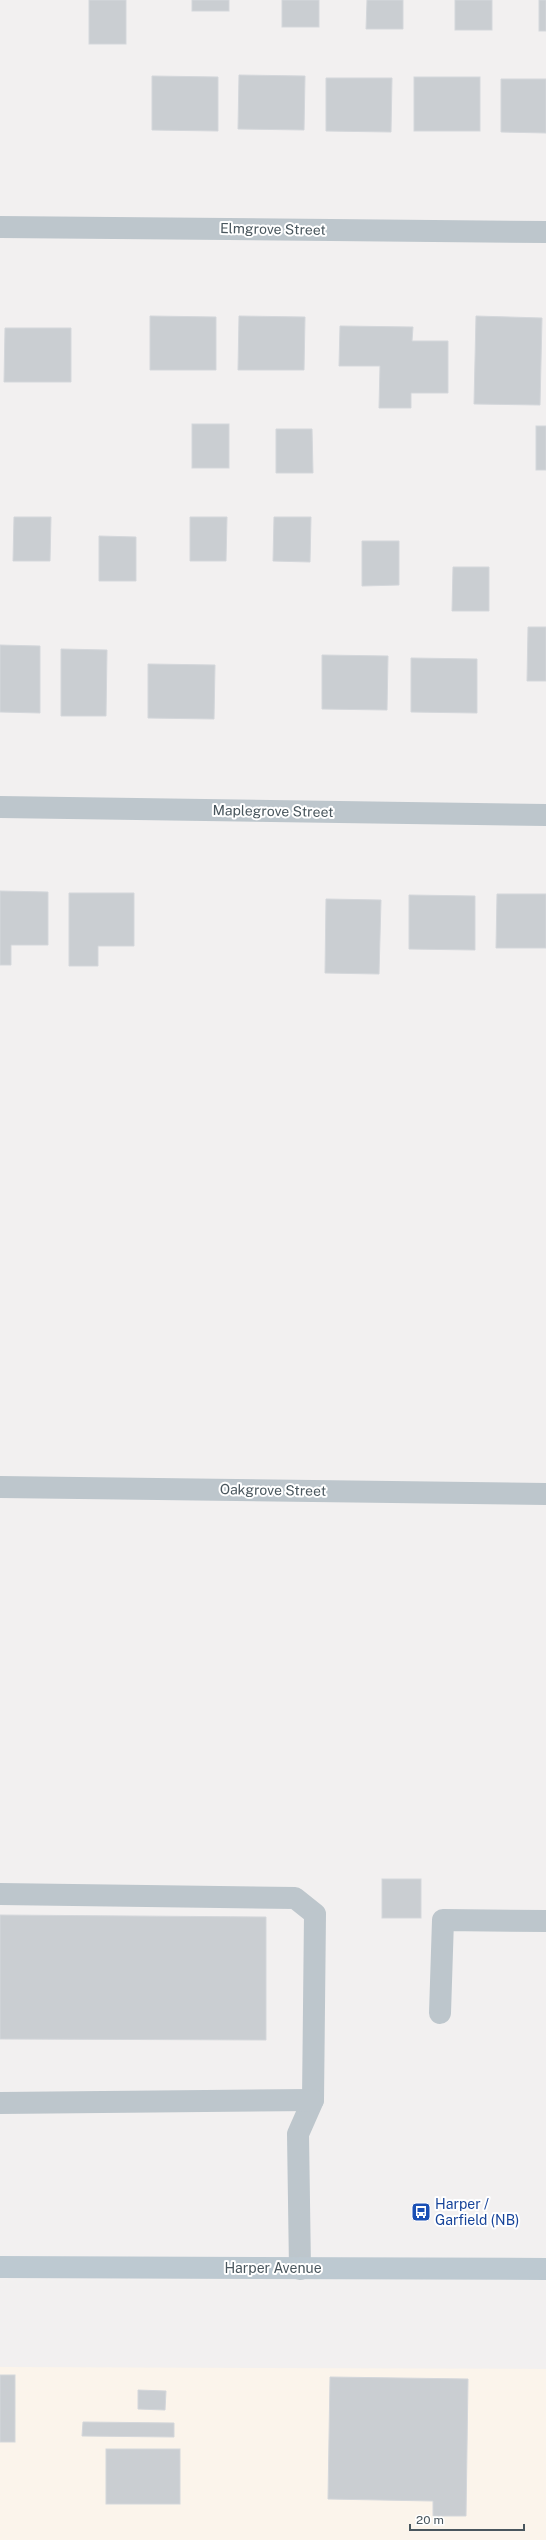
<svg xmlns="http://www.w3.org/2000/svg" width="546" height="2540" font-family="'Public Sans',sans-serif">
<style>
.commercial{fill:#fbf4eb}
.building{fill:#caced2;stroke:#d4d7db}
.lines{fill:none;stroke-linecap:round;stroke-linejoin:round}
.service{stroke:#bdc6cc;stroke-width:22}
.minor{stroke:#bdc6cc;stroke-width:22}
.secondary{stroke:#bdc9d1;stroke-width:22}
.labels{text-anchor:middle;dominant-baseline:central;stroke-width:4;stroke-linejoin:round;paint-order:stroke}
.street-label{font-size:14px;fill:#49565d;stroke:#fff}
.transit-label{font-size:14px;fill:#164399;stroke:#fff;text-anchor:start}
</style>
<rect width="100%" height="100%" fill="#f2f0f0"/>
<!-- commercial -->
<path class="commercial" d="M 0,2367 L 546,2369 L 546,2540 L 0,2540 Z"/>
<!-- building -->
<g class="building">
<rect x="89" y="0" width="37" height="44"/>
<rect x="192" y="0" width="37" height="11"/>
<rect x="282" y="0" width="37" height="27"/>
<path d="M 367,0 L 403,0 L 403,29 L 366,29 Z"/>
<rect x="455" y="0" width="37" height="30"/>
<rect x="539" y="0" width="7" height="31"/>
<path d="M 239,75 L 305,76 L 304,130 L 238,129 Z"/>
<path d="M 152,76 L 218,77 L 218,131 L 152,130 Z"/>
<rect x="414" y="77" width="66" height="54"/>
<path d="M 326,78 L 392,78 L 391,132 L 326,131 Z"/>
<path d="M 501,79 L 546,79 L 546,133 L 501,132 Z"/>
<path d="M 150,316 L 216,317 L 216,370 L 150,370 Z"/>
<path d="M 239,316 L 305,317 L 304,370 L 238,370 Z"/>
<path d="M 476,316 L 542,318 L 540,405 L 474,404 Z"/>
<path d="M 340,326 L 413,327 L 412,341 L 448,341 L 448,393 L 411,393 L 411,408 L 379,408 L 380,366 L 339,366 Z"/>
<path d="M 5,328 L 71,328 L 71,382 L 4,382 Z"/>
<rect x="192" y="424" width="37" height="44"/>
<rect x="536" y="426" width="10" height="44"/>
<path d="M 276,429 L 312,429 L 313,473 L 276,473 Z"/>
<path d="M 14,517 L 51,517 L 50,561 L 13,561 Z"/>
<path d="M 190,517 L 227,517 L 226,561 L 190,561 Z"/>
<path d="M 274,517 L 311,517 L 310,562 L 273,561 Z"/>
<path d="M 99,536 L 136,537 L 136,581 L 99,581 Z"/>
<path d="M 362,541 L 399,541 L 399,585 L 362,586 Z"/>
<path d="M 453,567 L 489,567 L 489,611 L 452,611 Z"/>
<path d="M 528,627 L 546,627 L 546,681 L 527,681 Z"/>
<path d="M 0,645 L 40,646 L 40,713 L 0,712 Z"/>
<path d="M 61,649 L 107,650 L 106,716 L 61,716 Z"/>
<path d="M 322,655 L 388,656 L 387,710 L 322,709 Z"/>
<path d="M 411,658 L 477,659 L 477,713 L 411,712 Z"/>
<path d="M 148,664 L 215,665 L 214,719 L 148,718 Z"/>
<path d="M 0,891 L 48,892 L 48,945 L 11,945 L 11,965 L 0,965 Z"/>
<path d="M 69,893 L 134,893 L 134,946 L 98,946 L 98,966 L 69,966 Z"/>
<path d="M 497,894 L 546,894 L 546,948 L 496,948 Z"/>
<path d="M 409,895 L 475,896 L 475,950 L 409,949 Z"/>
<path d="M 326,899 L 381,900 L 379,974 L 325,973 Z"/>
<rect x="382" y="1879" width="39" height="39"/>
<path d="M 0,1915 L 266,1917 L 266,2040 L 0,2039 Z"/>
<rect x="0" y="2375" width="15" height="67"/>
<path d="M 330,2377 L 468,2379 L 466,2516 L 433,2516 L 433,2501 L 328,2499 Z"/>
<path d="M 138,2390 L 166,2391 L 165,2410 L 138,2409 Z"/>
<path d="M 83,2422 L 174,2423 L 174,2437 L 82,2436 Z"/>
<rect x="106" y="2449" width="74" height="55"/>
</g>
<g class="lines">
<!-- service -->
<g class="service">
<path d="M 0,1894 L 295,1898 L 315,1914 L 313,2100 L 298,2134 L 300,2269"/>
<path d="M 440,2013 L 443,1920 L 546,1921"/>
<path d="M 0,2103 L 313,2100"/>
</g>
<!-- minor -->
<g class="minor">
<path d="M 0,227 L 546,232"/>
<path d="M 0,807 L 546,815"/>
<path d="M 0,1487 L 546,1494"/>
</g>
<!-- secondary -->
<path class="secondary" d="M 0,2267 L 546,2269"/>
</g>
<!-- icons -->
<defs>
<g id="bus-square" transform="scale(1)"><rect x="-9" y="-9" width="18" height="18" rx="4" fill="#1a4fb4" stroke="#fff"/><path d="M-5-6H5V4H4V6H2V4H-2V6H-4V4H-5ZM-3.5-4V0h7V-4ZM-3.5 1.2v1.5H-2V1.2ZM2 1.2v1.5H3.5V1.2Z" fill="#fff"/></g>
</defs>
<g fill-rule="evenodd">
<use href="#bus-square" x="421" y="2212"/>
</g>
<g class="labels">
<!-- street labels -->
<g class="street-label">
<text transform="translate(273 229) rotate(1)">Elmgrove Street</text>
<text transform="translate(273 811) rotate(1)">Maplegrove Street</text>
<text transform="translate(273 1490) rotate(1)">Oakgrove Street</text>
<text x="273" y="2268">Harper Avenue</text>
</g>
<!-- transit labels -->
<g class="transit-label">
<text x="435" y="2204">Harper /<tspan x="435" dy="16">Garfield (NB)</tspan></text>
</g>
</g>
<!-- scale -->
<path d="M410 2524v6h114v-6" fill="none" stroke="#49565d" stroke-width="2"/>
<text x="416" y="2524" font-size="12" fill="#49565d" stroke="#ffffff" stroke-width="3" paint-order="stroke">20 m</text>
</svg>
